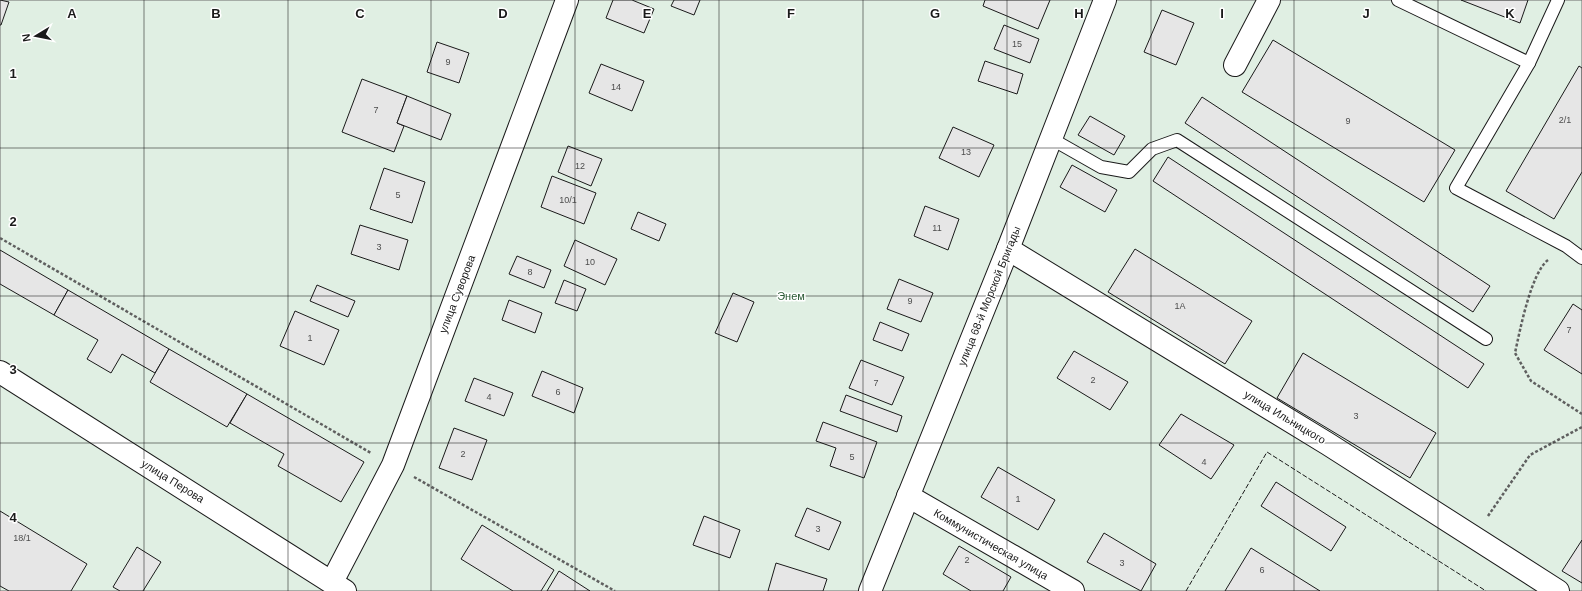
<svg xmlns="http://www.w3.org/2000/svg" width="1582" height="591" font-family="Arial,sans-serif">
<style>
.green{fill:#e0efe3;stroke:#6a6a6a}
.building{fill:#e6e6e6;stroke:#1a1a1a}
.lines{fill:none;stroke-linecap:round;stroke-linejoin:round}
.service-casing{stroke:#1a1a1a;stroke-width:14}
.minor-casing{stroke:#1a1a1a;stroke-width:24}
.trunk-casing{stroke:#1a1a1a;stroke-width:24}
.path{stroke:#5f5f5f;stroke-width:2.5;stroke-dasharray:3 2;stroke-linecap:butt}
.service{stroke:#fff;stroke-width:12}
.minor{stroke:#fff;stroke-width:22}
.trunk{stroke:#fff;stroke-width:22}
.fence{stroke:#1a1a1a;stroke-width:1;stroke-dasharray:5 2;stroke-linecap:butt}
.grid{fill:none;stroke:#1a1a1a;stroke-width:1;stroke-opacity:0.55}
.labels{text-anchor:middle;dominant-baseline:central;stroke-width:3;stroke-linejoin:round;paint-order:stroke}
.number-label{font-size:9px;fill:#4d4d4d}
.street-label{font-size:11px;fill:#1a1a1a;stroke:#fff}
.park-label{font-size:11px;fill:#2b5a34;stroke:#fff}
.grid-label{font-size:13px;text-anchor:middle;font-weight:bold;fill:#1a1a1a;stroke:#fff;stroke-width:3;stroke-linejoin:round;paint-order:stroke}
</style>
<rect width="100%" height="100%" fill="#fff"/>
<!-- green -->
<rect class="green" x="0" y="0" width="1582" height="591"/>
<!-- building -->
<g class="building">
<path d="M 0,0 L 9,2 L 1,25 L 0,25 Z"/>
<path d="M 613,0 L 632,0 L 654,9 L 644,33 L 606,18 Z"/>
<path d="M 674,0 L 700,0 L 694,15 L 671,6 Z"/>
<path d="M 985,0 L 1050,0 L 1038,29 L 983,6 Z"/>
<path d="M 1461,0 L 1528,0 L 1520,23 Z"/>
<path d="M 1162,10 L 1194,23 L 1176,65 L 1144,52 Z"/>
<path d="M 1004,25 L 1039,39 L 1030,63 L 994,49 Z"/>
<path d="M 1273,40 L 1455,150 L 1424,202 L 1242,92 Z"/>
<path d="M 437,42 L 469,53 L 459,83 L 427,72 Z"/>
<path d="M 985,61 L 1023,74 L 1017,94 L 978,81 Z"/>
<path d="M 601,64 L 644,81 L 632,111 L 589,93 Z"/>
<path d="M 1579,66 L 1582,68 L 1582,172 L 1554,219 L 1506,191 Z"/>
<path d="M 362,79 L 407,96 L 397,123 L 404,126 L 394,152 L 342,132 Z"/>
<path d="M 407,96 L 451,114 L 441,140 L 397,123 Z"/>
<path d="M 1202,97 L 1490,286 L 1473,312 L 1185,123 Z"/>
<path d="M 1090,116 L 1125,136 L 1114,155 L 1078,135 Z"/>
<path d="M 953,127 L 994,145 L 979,177 L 939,158 Z"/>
<path d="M 568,146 L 602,159 L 591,186 L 558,172 Z"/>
<path d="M 1168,157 L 1484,364 L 1468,388 L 1153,181 Z"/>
<path d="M 1072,165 L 1117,190 L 1105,212 L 1060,187 Z"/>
<path d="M 384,168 L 425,182 L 412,223 L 370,209 Z"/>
<path d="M 552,176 L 596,193 L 584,224 L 541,207 Z"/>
<path d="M 925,206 L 959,219 L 948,250 L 914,236 Z"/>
<path d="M 638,212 L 666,224 L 659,241 L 631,229 Z"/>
<path d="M 360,225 L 408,240 L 399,270 L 351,254 Z"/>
<path d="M 575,240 L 617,259 L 605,285 L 564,266 Z"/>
<path d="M 1135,249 L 1252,321 L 1225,364 L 1108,292 Z"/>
<path d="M 0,250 L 68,290 L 54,315 L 0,284 Z"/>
<path d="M 517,256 L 551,270 L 544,288 L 509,274 Z"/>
<path d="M 899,279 L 933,293 L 921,322 L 887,309 Z"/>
<path d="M 564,280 L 586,289 L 577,311 L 555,303 Z"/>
<path d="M 317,285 L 355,301 L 348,317 L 310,301 Z"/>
<path d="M 68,290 L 169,349 L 155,373 L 122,354 L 111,373 L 87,359 L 98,340 L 54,315 Z"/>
<path d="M 733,293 L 754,302 L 737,342 L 715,333 Z"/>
<path d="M 509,300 L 542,313 L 535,333 L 502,320 Z"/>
<path d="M 1573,304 L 1582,310 L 1582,374 L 1544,350 Z"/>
<path d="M 295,311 L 339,330 L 324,365 L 280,346 Z"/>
<path d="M 880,322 L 909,334 L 902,351 L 873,340 Z"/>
<path d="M 169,349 L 247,394 L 227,427 L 150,382 Z"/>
<path d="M 1074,351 L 1128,382 L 1110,410 L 1057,378 Z"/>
<path d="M 1303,353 L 1436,433 L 1410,478 L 1277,398 Z"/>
<path d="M 861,360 L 904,377 L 892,405 L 849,388 Z"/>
<path d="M 542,371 L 583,388 L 574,413 L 532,396 Z"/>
<path d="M 474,378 L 513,393 L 504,416 L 465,401 Z"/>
<path d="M 247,394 L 364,462 L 341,502 L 278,466 L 284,454 L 230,423 Z"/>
<path d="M 846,395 L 902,416 L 897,432 L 840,411 Z"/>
<path d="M 1181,414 L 1234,445 L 1211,479 L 1159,445 Z"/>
<path d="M 823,422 L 877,442 L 864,478 L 830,466 L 836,448 L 816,441 Z"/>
<path d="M 454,428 L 487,440 L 472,480 L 439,468 Z"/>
<path d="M 998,467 L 1055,500 L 1038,530 L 981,497 Z"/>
<path d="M 1276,482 L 1346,527 L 1331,551 L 1261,506 Z"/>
<path d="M 807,508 L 841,522 L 829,550 L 795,536 Z"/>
<path d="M 0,511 L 87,564 L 71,591 L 9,591 L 0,586 Z"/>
<path d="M 704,516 L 740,530 L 730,558 L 693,545 Z"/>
<path d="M 482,525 L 554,570 L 541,591 L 513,591 L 461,559 Z"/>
<path d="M 1104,533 L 1156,564 L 1141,591 L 1087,562 Z"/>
<path d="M 1582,540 L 1582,583 L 1562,571 Z"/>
<path d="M 959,546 L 1011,577 L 1003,591 L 971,591 L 943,574 Z"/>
<path d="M 137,547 L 161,562 L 143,591 L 120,591 L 113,587 Z"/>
<path d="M 1251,548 L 1320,591 L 1225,591 Z"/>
<path d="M 776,563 L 827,579 L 823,591 L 768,591 Z"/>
<path d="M 559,571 L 590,591 L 547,591 Z"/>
</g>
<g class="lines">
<!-- service casing -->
<g class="service-casing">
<g id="service">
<path d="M 1398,0 L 1529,63"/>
<path d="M 1558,0 L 1529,63 L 1456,188 L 1566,246 L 1582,258"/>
<path d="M 1050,138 L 1101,167 L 1129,172 L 1152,149 L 1177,140 L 1486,339"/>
</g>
</g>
<!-- minor casing -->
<g class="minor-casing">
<g id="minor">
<path d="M 1235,65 L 1269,0"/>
<path d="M 1008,249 L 1328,444 L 1558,591"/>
<path d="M 908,496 L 1073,591"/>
<path d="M 332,582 L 393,465 L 567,0"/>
<path d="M 870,591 L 1008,249 L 1105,0"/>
</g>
</g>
<!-- trunk casing -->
<g class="trunk-casing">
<path id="trunk" d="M 0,372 L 345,591"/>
</g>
<!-- path -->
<g class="path">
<path d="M 0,238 L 371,453"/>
<path d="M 1548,260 C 1531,273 1520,330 1515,353 L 1531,381 L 1582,414"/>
<path d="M 414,477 L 615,591"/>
<path d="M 1488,516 L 1530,455 L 1582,427"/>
</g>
<!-- service -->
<use href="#service" class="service"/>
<!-- minor -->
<use href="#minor" class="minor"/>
<!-- trunk -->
<use href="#trunk" class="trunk"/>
<!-- fence -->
<path class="fence" d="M 1186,591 L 1267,452 L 1486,591"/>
</g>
<!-- grid -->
<path class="grid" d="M 144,0 L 144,591M 288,0 L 288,591M 431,0 L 431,591M 575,0 L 575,591M 719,0 L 719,591M 863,0 L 863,591M 1007,0 L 1007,591M 1151,0 L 1151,591M 1294,0 L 1294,591M 1438,0 L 1438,591M 0,148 L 1582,148M 0,296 L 1582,296M 0,443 L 1582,443"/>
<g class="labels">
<!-- number labels -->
<g class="number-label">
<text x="1017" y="44">15</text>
<text x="448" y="62">9</text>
<text x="616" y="87">14</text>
<text x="376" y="110">7</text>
<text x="1565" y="120">2/1</text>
<text x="1348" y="121">9</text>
<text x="966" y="152">13</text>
<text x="580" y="166">12</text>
<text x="398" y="195">5</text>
<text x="568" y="200">10/1</text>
<text x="937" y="228">11</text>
<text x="379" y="247">3</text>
<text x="590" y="262">10</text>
<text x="530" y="272">8</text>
<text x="910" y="301">9</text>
<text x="1180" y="306">1А</text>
<text x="1569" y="330">7</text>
<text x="310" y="338">1</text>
<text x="1093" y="380">2</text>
<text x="876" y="383">7</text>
<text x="558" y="392">6</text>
<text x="489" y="397">4</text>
<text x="1356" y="416">3</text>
<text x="463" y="454">2</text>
<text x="852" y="457">5</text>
<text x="1204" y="462">4</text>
<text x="1018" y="499">1</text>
<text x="818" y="529">3</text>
<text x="22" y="538">18/1</text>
<text x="967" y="560">2</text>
<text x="1122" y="563">3</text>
<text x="1262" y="570">6</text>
</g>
<!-- street labels -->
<g class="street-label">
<text transform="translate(457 294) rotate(-69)">улица Суворова</text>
<text transform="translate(989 296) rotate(-68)">улица 68-й Морской Бригады</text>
<text transform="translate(1285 417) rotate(31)">улица Ильницкого</text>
<text transform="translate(173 481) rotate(32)">улица Перова</text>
<text transform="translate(991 544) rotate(30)">Коммунистическая улица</text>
</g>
<!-- park labels -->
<g class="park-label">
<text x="791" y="296">Энем</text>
</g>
</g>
<g class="grid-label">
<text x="72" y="18">A</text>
<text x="216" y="18">B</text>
<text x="360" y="18">C</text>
<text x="503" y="18">D</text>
<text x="647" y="18">E</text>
<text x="791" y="18">F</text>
<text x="935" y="18">G</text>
<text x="1079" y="18">H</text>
<text x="1222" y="18">I</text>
<text x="1366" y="18">J</text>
<text x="1510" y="18">K</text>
<text x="13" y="78">1</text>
<text x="13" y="226">2</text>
<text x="13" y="374">3</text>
<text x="13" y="522">4</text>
</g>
<!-- north arrow -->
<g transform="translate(36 36) rotate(260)" stroke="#ffffff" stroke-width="3" paint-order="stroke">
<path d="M0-3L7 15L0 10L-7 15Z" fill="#1a1a1a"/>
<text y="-6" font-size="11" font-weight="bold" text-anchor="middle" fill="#1a1a1a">N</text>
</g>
</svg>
